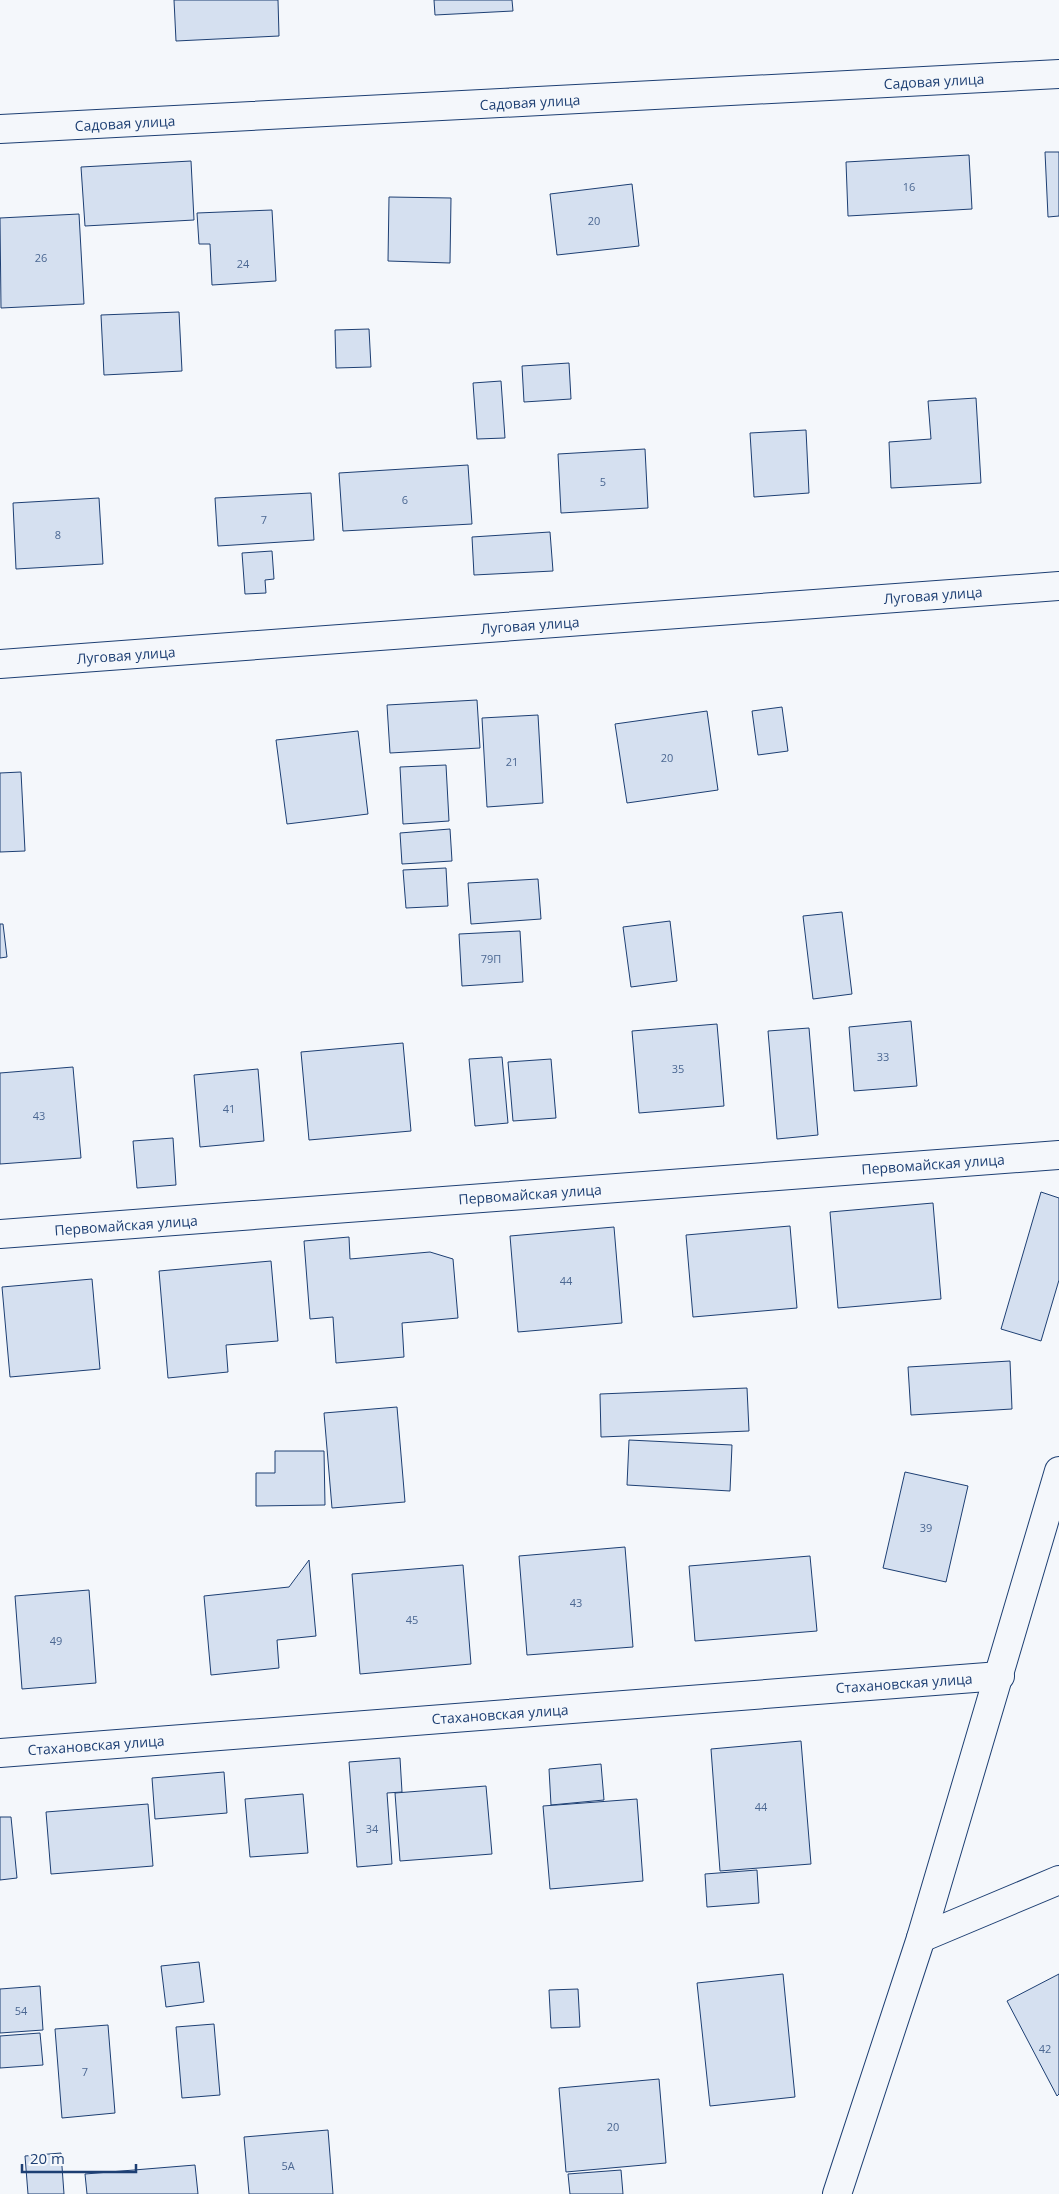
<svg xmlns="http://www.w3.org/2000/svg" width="1059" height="2194" font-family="'Open Sans',sans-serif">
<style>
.building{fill:#d5e0f0;stroke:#1d3f73}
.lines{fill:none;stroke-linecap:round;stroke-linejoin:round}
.minor-casing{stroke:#1d3f73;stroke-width:30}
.minor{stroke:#f4f7fb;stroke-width:28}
.labels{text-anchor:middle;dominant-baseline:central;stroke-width:4;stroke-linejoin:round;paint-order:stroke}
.number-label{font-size:11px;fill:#4b6792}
.street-label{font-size:14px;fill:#1d3f73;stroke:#f4f7fb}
</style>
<rect width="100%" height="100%" fill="#f4f7fb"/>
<!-- building -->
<g class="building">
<path d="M 174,0 L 278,0 L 279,36 L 176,41 Z"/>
<path d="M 434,0 L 512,0 L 513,11 L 435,15 Z"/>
<path d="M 1045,152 L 1059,152 L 1059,216 L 1048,217 Z"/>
<path d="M 969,155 L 972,209 L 848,216 L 846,162 Z"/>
<path d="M 191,161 L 194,220 L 85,226 L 81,167 Z"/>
<path d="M 632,184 L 639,246 L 557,255 L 550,194 Z"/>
<path d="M 389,197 L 451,198 L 450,263 L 388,261 Z"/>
<path d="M 272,210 L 276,281 L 212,285 L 210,244 L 199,244 L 197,213 Z"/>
<path d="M 79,214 L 84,304 L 1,308 L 0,218 Z"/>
<path d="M 179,312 L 182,371 L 104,375 L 101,315 Z"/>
<path d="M 369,329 L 371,367 L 336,368 L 335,330 Z"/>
<path d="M 569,363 L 571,399 L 524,402 L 522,366 Z"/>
<path d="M 501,381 L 505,438 L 477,439 L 473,383 Z"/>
<path d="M 976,398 L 981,483 L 891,488 L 889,442 L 931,439 L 928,401 Z"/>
<path d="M 806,430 L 809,493 L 754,497 L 750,433 Z"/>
<path d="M 645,449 L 648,508 L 561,513 L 558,454 Z"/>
<path d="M 468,465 L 472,524 L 343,531 L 339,473 Z"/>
<path d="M 311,493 L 314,540 L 218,546 L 215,498 Z"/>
<path d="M 99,498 L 103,564 L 16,569 L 13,503 Z"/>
<path d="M 550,532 L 553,571 L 474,575 L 472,537 Z"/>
<path d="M 272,551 L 274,579 L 265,580 L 266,593 L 245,594 L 242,553 Z"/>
<path d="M 477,700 L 480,748 L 390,753 L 387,705 Z"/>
<path d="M 782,707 L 788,751 L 758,755 L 752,711 Z"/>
<path d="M 707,711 L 718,790 L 627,803 L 615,724 Z"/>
<path d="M 538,715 L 543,803 L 487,807 L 482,718 Z"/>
<path d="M 358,731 L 368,814 L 287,824 L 276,740 Z"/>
<path d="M 446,765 L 449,821 L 403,824 L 400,767 Z"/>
<path d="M 21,772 L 25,851 L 0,852 L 0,773 Z"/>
<path d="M 450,829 L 452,861 L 402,864 L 400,833 Z"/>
<path d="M 446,868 L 448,906 L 406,908 L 403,870 Z"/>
<path d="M 538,879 L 541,919 L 471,924 L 468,883 Z"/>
<path d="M 842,912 L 852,994 L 813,999 L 803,916 Z"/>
<path d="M 670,921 L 677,981 L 631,987 L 623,927 Z"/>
<path d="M 0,924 L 3,924 L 7,957 L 0,958 Z"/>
<path d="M 520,931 L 523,982 L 462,986 L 459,934 Z"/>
<path d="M 911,1021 L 917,1086 L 854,1091 L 849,1027 Z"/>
<path d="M 717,1024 L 724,1106 L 639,1113 L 632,1031 Z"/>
<path d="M 809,1028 L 818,1135 L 777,1139 L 768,1031 Z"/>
<path d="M 403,1043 L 411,1131 L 309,1140 L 301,1052 Z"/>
<path d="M 502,1057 L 508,1123 L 475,1126 L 469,1059 Z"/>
<path d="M 551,1059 L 556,1118 L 513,1121 L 508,1062 Z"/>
<path d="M 73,1067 L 81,1158 L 0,1164 L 0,1073 Z"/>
<path d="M 258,1069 L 264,1141 L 200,1147 L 194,1075 Z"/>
<path d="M 173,1138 L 176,1185 L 137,1188 L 133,1141 Z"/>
<path d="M 1041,1192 L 1059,1198 L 1059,1280 L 1041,1341 L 1001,1329 Z"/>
<path d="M 933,1203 L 941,1299 L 838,1308 L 830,1212 Z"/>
<path d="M 790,1226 L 797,1308 L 693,1317 L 686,1235 Z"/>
<path d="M 614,1227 L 622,1323 L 518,1332 L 510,1236 Z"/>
<path d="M 349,1237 L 350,1259 L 430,1252 L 453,1259 L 458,1318 L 402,1323 L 404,1357 L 336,1363 L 333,1317 L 310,1319 L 304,1241 Z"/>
<path d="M 271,1261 L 278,1341 L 226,1345 L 228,1372 L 168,1378 L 159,1271 Z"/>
<path d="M 92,1279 L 100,1369 L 10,1377 L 2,1287 Z"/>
<path d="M 1010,1361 L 1012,1409 L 911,1415 L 908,1367 Z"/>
<path d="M 747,1388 L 749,1431 L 601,1437 L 600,1394 Z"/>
<path d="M 397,1407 L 405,1502 L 332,1508 L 324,1413 Z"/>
<path d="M 629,1440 L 732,1445 L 730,1491 L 627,1485 Z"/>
<path d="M 275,1451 L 324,1451 L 325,1505 L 256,1506 L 256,1473 L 275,1473 Z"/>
<path d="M 905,1472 L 968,1486 L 946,1582 L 883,1568 Z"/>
<path d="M 625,1547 L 633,1647 L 527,1655 L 519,1556 Z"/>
<path d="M 810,1556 L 817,1631 L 695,1641 L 689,1566 Z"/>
<path d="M 309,1560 L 316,1636 L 277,1640 L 279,1668 L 211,1675 L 204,1596 L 289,1587 Z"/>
<path d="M 463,1565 L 471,1664 L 360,1674 L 352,1574 Z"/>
<path d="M 89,1590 L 96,1683 L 22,1689 L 15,1596 Z"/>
<path d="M 801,1741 L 811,1864 L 720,1871 L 711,1749 Z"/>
<path d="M 400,1758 L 402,1792 L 387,1793 L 392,1864 L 357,1867 L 349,1762 Z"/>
<path d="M 601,1764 L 604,1800 L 551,1805 L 549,1769 Z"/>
<path d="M 224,1772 L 227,1813 L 155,1819 L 152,1778 Z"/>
<path d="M 486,1786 L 492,1854 L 400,1861 L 395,1793 Z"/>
<path d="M 303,1794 L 308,1853 L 250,1857 L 245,1799 Z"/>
<path d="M 637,1799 L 643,1881 L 550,1889 L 543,1806 Z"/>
<path d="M 148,1804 L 153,1866 L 51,1874 L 46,1812 Z"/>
<path d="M 0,1817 L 11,1817 L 17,1878 L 0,1880 Z"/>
<path d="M 757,1870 L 759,1903 L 707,1907 L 705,1874 Z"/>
<path d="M 199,1962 L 204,2002 L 166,2007 L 161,1966 Z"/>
<path d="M 783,1974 L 795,2097 L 710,2106 L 697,1983 Z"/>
<path d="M 1059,1974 L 1059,2094 L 1057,2096 L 1007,2001 Z"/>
<path d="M 40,1986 L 43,2030 L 0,2033 L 0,1989 Z"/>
<path d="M 578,1989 L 580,2027 L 551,2028 L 549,1990 Z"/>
<path d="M 214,2024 L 220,2095 L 182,2098 L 176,2027 Z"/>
<path d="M 108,2025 L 115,2113 L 62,2118 L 55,2029 Z"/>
<path d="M 40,2033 L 43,2065 L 0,2068 L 0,2036 Z"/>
<path d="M 659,2079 L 666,2163 L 566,2172 L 559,2088 Z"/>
<path d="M 328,2130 L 333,2194 L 249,2194 L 244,2137 Z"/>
<path d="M 61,2153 L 64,2194 L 28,2194 L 25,2156 Z"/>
<path d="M 195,2165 L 198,2194 L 87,2194 L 85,2174 Z"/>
<path d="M 621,2170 L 623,2194 L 570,2194 L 568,2174 Z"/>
</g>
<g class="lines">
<!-- minor casing -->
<g class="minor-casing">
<g id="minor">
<path d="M 0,129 L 1059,74"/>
<path d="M 0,664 L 1059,586"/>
<path d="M 0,1234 L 1059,1155"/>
<path d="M 0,1753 L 1000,1676"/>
<path d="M 921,1938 L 1059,1880"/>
<path d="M 837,2194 L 921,1938 L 1059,1471"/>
</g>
</g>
<!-- minor -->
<use href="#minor" class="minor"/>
</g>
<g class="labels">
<!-- number labels -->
<g class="number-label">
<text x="909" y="186">16</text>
<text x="594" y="220">20</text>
<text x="41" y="257">26</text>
<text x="243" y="263">24</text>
<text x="603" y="481">5</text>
<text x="405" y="499">6</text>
<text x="264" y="519">7</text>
<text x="58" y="534">8</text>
<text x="667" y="757">20</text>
<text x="512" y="761">21</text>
<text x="491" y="958">79П</text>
<text x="883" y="1056">33</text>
<text x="678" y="1068">35</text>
<text x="229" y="1108">41</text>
<text x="39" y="1115">43</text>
<text x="566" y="1280">44</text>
<text x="926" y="1527">39</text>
<text x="576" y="1602">43</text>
<text x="412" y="1619">45</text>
<text x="56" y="1640">49</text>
<text x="761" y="1806">44</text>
<text x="372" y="1828">34</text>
<text x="21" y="2010">54</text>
<text x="1045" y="2048">42</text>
<text x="85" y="2071">7</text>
<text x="613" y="2126">20</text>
<text x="288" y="2165">5А</text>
</g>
<!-- street labels -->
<g class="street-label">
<text transform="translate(934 81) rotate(-3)">Садовая улица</text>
<text transform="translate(530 102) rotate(-3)">Садовая улица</text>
<text transform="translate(125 123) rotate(-3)">Садовая улица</text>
<text transform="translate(933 595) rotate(-4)">Луговая улица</text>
<text transform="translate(530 625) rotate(-4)">Луговая улица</text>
<text transform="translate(126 655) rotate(-4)">Луговая улица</text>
<text transform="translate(933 1164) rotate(-4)">Первомайская улица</text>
<text transform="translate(530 1194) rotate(-4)">Первомайская улица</text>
<text transform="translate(126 1225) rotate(-4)">Первомайская улица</text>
<text transform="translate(904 1683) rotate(-4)">Стахановская улица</text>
<text transform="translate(500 1714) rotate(-4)">Стахановская улица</text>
<text transform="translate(96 1745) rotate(-4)">Стахановская улица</text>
</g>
</g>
<!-- scale -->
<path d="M22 2164v8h114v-8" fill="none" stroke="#1d3f73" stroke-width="2.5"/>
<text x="30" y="2164" font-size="15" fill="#1d3f73" stroke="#f4f7fb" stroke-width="4" paint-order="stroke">20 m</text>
</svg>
